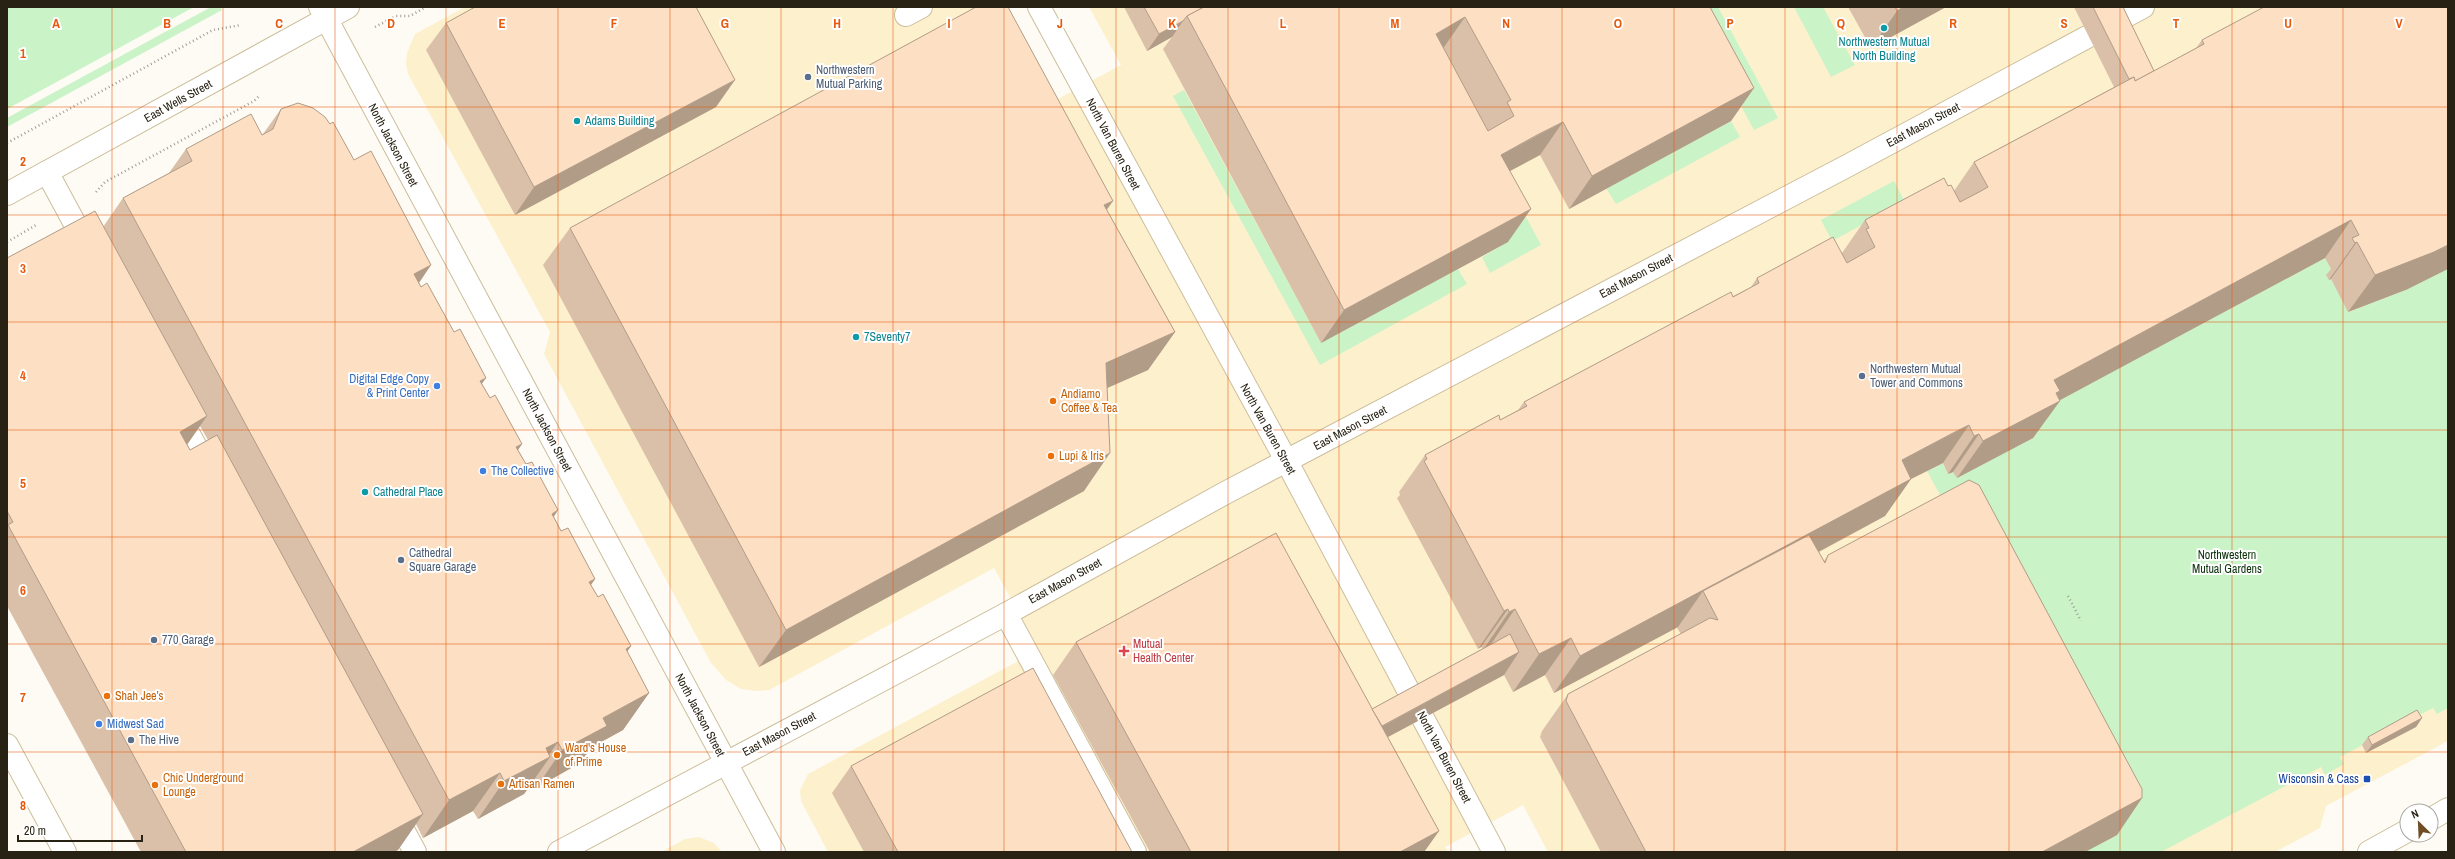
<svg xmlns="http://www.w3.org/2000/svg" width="2455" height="859" font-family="'Archivo Narrow',sans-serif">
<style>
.built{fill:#fdf0cd}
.green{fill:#caf3c8}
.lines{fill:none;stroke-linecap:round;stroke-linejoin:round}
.service-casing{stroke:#ccbe9b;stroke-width:24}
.minor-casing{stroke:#ccbe9b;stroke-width:24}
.tertiary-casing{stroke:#ccbe9b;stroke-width:24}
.secondary-casing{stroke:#ccbe9b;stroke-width:24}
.path{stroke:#a19d93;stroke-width:2.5;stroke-dasharray:1 3;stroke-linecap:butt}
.service{stroke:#fff;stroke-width:22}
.minor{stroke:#fff;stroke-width:22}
.tertiary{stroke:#fff;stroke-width:22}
.secondary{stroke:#fff;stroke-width:22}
.wall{fill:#dac0a8;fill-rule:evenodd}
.shaded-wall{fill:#b19c88}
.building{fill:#fddfc3;stroke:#b19c88;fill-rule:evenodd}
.grid{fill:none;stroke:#e8590c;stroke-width:1;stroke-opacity:0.55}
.culture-dot{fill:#0f9aa8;stroke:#fff;stroke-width:1.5}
.service-dot{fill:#5c6f8a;stroke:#fff;stroke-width:1.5}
.shop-dot{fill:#3f7fe0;stroke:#fff;stroke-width:1.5}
.food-dot{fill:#e8710a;stroke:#fff;stroke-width:1.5}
.health-dot{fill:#e0444e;stroke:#fff;stroke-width:1.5}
.transit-dot{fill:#1a4fb4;stroke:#fff;stroke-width:1.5}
.labels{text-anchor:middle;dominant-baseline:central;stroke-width:4;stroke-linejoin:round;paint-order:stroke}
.culture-label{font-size:12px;fill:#0d838f;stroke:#fff;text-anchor:start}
.service-label{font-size:12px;fill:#4e5e75;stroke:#fff;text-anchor:start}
.street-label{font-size:12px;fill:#272214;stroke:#fff}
.shop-label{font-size:12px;fill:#366cbe;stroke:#fff;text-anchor:start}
.food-label{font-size:12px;fill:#c56008;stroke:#fff;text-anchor:start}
.park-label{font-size:12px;fill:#0c320c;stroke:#fff}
.health-label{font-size:12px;fill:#be3a42;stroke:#fff;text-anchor:start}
.transit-label{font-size:12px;fill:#164399;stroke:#fff;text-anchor:end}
.grid-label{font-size:13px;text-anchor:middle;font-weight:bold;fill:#e8590c;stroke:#fff;stroke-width:4;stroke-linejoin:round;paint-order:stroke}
</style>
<rect width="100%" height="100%" fill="#fefbf4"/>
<!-- built -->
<g class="built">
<path d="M 465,7 L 986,7 L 1041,108 L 1121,65 L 1089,7 L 2448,7 L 2448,741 L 2326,806 L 2320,828 L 2275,852 L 1548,852 L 1523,805 L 1445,847 L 1448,852 L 828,852 L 801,801 L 800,790 L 808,774 L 1039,650 L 994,568 L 769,690 L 756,691 L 741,689 L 726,680 L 711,663 L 544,354 L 550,332 L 408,74 L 406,64 L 407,53 L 415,34 Z"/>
<path d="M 699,837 L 714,843 L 722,852 L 661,852 L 685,839 Z"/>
</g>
<!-- green -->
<g class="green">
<path d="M 7,7 L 194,7 L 7,109 Z"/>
<path d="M 211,7 L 220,7 L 222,10 L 7,127 L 7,118 Z"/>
<path d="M 1688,7 L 1718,7 L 1778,118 L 1754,130 Z"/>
<path d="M 1794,7 L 1823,7 L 1855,65 L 1831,77 Z"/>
<path d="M 1184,90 L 1321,343 L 1458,269 L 1467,284 L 1320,365 L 1173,96 Z"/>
<path d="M 1731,121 L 1740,137 L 1616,204 L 1606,188 Z"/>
<path d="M 1894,181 L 1905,202 L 1832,241 L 1821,220 Z"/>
<path d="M 1511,189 L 1541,245 L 1490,273 L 1482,257 L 1508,242 Z"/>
<path d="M 2325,258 L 2333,273 L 2329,280 L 2331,279 L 2349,312 L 2408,289 L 2448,269 L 2448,708 L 2437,714 L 2433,708 L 2340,757 L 2344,764 L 2325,775 L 2321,767 L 2161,852 L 2060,852 L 1954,521 L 1927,471 L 1943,463 L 1948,474 L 1953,472 L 2028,417 Z"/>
</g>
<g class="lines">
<!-- service casing -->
<g class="service-casing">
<g id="service">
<path d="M 906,15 L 921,7"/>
<path d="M 47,172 L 88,248"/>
<path d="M 177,412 L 210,473"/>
<path d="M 1006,614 L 1135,852"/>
<path d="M 393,811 L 415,852"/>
</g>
</g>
<!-- minor casing -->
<g class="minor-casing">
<path id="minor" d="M 7,745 L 65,852"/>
</g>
<!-- tertiary casing -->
<g class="tertiary-casing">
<path id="tertiary" d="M 559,852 L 1006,614 L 1227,492 L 1847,166 L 2143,7"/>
</g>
<!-- secondary casing -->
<g class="secondary-casing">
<g id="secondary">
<path d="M 320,7 L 774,852"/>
<path d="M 1039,7 L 1287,462 L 1494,852"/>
<path d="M 7,194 L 348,7"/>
<path d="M 2431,819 L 2448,809"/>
<path d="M 2369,852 L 2407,831"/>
</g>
</g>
<!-- path -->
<g class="path">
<path d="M 375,27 L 396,16 L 410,16 L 426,7"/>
<path d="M 7,143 L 213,30 L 241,25"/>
<path d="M 96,192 L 105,182 L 254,101 L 260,95"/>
<path d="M 7,242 L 38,224"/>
<path d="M 2068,596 L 2081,621"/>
</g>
<!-- service -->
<use href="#service" class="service"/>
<!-- minor -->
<use href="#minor" class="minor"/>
<!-- tertiary -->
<use href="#tertiary" class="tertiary"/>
<!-- secondary -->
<use href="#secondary" class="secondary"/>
</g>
<!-- wall -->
<g class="wall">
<path d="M 1124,7 L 1710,7 L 1754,88 L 1731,121 L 1569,209 L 1540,155 L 1510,171 L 1508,242 L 1321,343 L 1163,49 L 1172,37 L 1147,51 Z"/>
<path d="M 1848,7 L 1946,7 L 1871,48 Z"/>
<path d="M 2074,7 L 2123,7 L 2154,71 L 2196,48 L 2202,40 L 2408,289 L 2348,312 L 2331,279 L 2329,280 L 2326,275 L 2331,269 L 2325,258 L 2059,400 L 2033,438 L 1957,478 L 1953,472 L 1948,474 L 1943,463 L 1911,479 L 1885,516 L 1819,552 L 1824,561 L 1828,555 L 2142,798 L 2117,835 L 2085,852 L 1601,852 L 1540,737 L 1542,731 L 1568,694 L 1681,634 L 1677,628 L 1678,627 L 1554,693 L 1545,675 L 1513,692 L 1504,675 L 1388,737 L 1439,831 L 1424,852 L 1150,852 L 1053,675 L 1076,642 L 1372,709 L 1483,649 L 1481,647 L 1478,649 L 1397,498 L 1400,495 L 1399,492 L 1425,455 L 1500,420 L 1518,410 L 1524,402 L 1751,287 L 1757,278 L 1842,253 L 1865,220 L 1948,186 L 1954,191 L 1974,162 L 2114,87 Z"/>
<path d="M 446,23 L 716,107 L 515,215 L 426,50 Z"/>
<path d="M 281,109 L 354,160 L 431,265 L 419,283 L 421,287 L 482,384 L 490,398 L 522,444 L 518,450 L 526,464 L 558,510 L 554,517 L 561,531 L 595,579 L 591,585 L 598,597 L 631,646 L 627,652 L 649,693 L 623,730 L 592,747 L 580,763 L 536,788 L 533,782 L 524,794 L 478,819 L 473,811 L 423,838 L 416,824 L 398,850 L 394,852 L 141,852 L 7,606 L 7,258 L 103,227 L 123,198 L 169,173 L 186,149 L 262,135 L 263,134 ZM 200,426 L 208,440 L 190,450 L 187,445 Z"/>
<path d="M 1107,210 L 1175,332 L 1148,370 L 1107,388 L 1084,491 L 759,667 L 543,265 L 570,228 Z"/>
<path d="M 2422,718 L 2416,727 L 2366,753 L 2362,745 L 2368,737 Z"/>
<path d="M 851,766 L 1132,852 L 864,852 L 832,793 Z"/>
</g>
<!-- shaded-wall -->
<g class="shaded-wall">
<path d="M 1903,7 L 1946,7 L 1871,48 L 1897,11 Z"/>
<path d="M 1465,17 L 1442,50 L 1436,34 Z"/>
<path d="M 1183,21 L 1172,37 L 1147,51 L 1159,34 Z"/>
<path d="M 735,80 L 716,107 L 515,215 L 534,187 Z"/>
<path d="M 1754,88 L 1731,121 L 1569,209 L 1592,176 Z"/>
<path d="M 1563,122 L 1540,155 L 1478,188 L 1501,155 Z"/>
<path d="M 1113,201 L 1086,239 L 1104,205 Z"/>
<path d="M 1531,209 L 1508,242 L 1321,343 L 1344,310 Z"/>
<path d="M 2351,220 L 2325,258 L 2051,405 L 2060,401 L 2033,438 L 1957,478 L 1983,441 L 2054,380 Z"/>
<path d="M 2357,242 L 2331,279 L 2329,280 L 2355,243 Z"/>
<path d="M 2448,245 L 2448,269 L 2408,289 L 2348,312 L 2375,275 Z"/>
<path d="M 431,265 L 405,303 L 414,274 Z"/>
<path d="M 1175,332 L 1148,370 L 1080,400 L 1106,363 Z"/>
<path d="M 486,378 L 460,415 L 480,381 Z"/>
<path d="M 207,416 L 181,453 L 180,432 Z"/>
<path d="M 1969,425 L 1943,463 L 1911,479 L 1885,516 L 1712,609 L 1703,591 L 1678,627 L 1554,693 L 1580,656 L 1902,460 Z"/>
<path d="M 1979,434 L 1953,472 L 1948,474 L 1974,436 Z"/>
<path d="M 522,444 L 496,482 L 516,447 Z"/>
<path d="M 1110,453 L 1084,491 L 759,667 L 786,630 Z"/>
<path d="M 558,510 L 532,548 L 552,514 Z"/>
<path d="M 595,579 L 569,616 L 589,582 Z"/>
<path d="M 1508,609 L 1481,647 L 1478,649 L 1504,611 Z"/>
<path d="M 1515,609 L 1489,647 L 1483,650 L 1509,612 Z"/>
<path d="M 1571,638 L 1545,675 L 1513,692 L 1539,654 Z"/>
<path d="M 631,646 L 605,683 L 626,649 Z"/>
<path d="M 1519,652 L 1504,675 L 1356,754 L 1372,732 Z"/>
<path d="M 649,693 L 623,730 L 592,747 L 580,763 L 536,788 L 562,750 L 603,718 Z"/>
<path d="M 2422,718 L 2416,727 L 2366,753 L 2372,745 Z"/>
<path d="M 558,742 L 546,759 L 550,757 L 524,794 L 478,819 L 504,781 L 546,748 Z"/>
<path d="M 500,773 L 473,811 L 423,838 L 449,800 Z"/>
<path d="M 2142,798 L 2117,835 L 2085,852 L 2042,852 Z"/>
<path d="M 423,814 L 398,850 L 394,852 L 353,852 Z"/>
<path d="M 1439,831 L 1424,852 L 1400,852 Z"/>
</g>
<!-- building -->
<g class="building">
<path d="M 475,7 L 696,7 L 735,80 L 534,187 L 446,23 Z"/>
<path d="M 976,7 L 1008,7 L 1113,201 L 1104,205 L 1175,332 L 1106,363 L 1110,453 L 786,630 L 570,228 Z"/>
<path d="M 1144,7 L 1204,7 L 1187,16 L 1183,21 L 1159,34 Z"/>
<path d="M 1204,7 L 1421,7 L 1421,8 L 1422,7 L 1710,7 L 1754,88 L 1592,176 L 1563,122 L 1537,135 L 1501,155 L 1531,209 L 1344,310 L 1187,16 ZM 1465,17 L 1511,100 L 1507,102 L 1514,116 L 1488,131 L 1436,34 Z"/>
<path d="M 1895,7 L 1903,7 L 1897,11 Z"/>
<path d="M 2093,7 L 2123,7 L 2154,71 L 2135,81 L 2134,77 L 2129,79 Z"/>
<path d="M 2264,7 L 2448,7 L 2448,245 L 2434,252 L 2375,275 L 2357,242 L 2355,243 L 2352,238 L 2359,235 L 2351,220 L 2054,380 L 2060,391 L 2056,393 L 2060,401 L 1983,441 L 1979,434 L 1974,436 L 1969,425 L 1953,433 L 1902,460 L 1911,479 L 1580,656 L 1571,638 L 1539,654 L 1515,609 L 1509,612 L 1508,609 L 1504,611 L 1424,461 L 1427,459 L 1425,455 L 1499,415 L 1500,420 L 1527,406 L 1524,402 L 1731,292 L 1733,297 L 1759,283 L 1757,278 L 1833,237 L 1847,263 L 1875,247 L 1866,229 L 1869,228 L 1865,220 L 1944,178 L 1948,186 L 1951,185 L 1960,202 L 1981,191 L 1988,187 L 1974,162 L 2134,77 L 2135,81 L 2163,66 L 2204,44 L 2202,40 Z"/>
<path d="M 298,103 L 313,108 L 325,117 L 330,124 L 333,122 L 354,160 L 371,151 L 431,265 L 414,274 L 421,287 L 427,283 L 454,332 L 460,329 L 486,378 L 480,381 L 490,398 L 495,395 L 522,444 L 516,447 L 526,464 L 532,462 L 558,510 L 552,514 L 561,531 L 568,528 L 595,579 L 589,582 L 598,597 L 603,594 L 631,646 L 626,649 L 649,693 L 603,718 L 607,726 L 562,750 L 558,742 L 546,748 L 550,757 L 504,781 L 500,773 L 449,800 L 123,198 L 192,161 L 186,149 L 251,114 L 262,135 L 273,129 L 281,109 Z"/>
<path d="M 95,211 L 207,416 L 180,432 L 190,450 L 217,435 L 423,814 L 353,852 L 186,852 L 8,525 L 13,522 L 7,511 L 7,258 Z"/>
<path d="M 1969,480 L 1979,485 L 2142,789 L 2142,798 L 2042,852 L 1646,852 L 1566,701 L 1568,694 L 1710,618 L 1718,620 L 1703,591 L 1809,535 L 1825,563 L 1828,555 Z"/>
<path d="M 1276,533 L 1439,831 L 1400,852 L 1191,852 L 1076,642 Z"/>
<path d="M 1510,634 L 1519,652 L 1382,726 L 1372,709 Z"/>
<path d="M 1033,668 L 1132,852 L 898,852 L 851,766 Z"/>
<path d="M 2417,710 L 2422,718 L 2372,745 L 2368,737 Z"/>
</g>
<!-- grid -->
<path class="grid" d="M 112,7 L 112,852M 223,7 L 223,852M 335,7 L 335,852M 446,7 L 446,852M 558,7 L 558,852M 670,7 L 670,852M 781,7 L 781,852M 893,7 L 893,852M 1004,7 L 1004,852M 1116,7 L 1116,852M 1228,7 L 1228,852M 1339,7 L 1339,852M 1451,7 L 1451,852M 1562,7 L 1562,852M 1674,7 L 1674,852M 1785,7 L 1785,852M 1897,7 L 1897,852M 2009,7 L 2009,852M 2120,7 L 2120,852M 2232,7 L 2232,852M 2343,7 L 2343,852M 7,107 L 2448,107M 7,215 L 2448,215M 7,322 L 2448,322M 7,430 L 2448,430M 7,537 L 2448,537M 7,644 L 2448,644M 7,752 L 2448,752"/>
<!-- markers -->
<g class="culture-dot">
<circle cx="1884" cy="28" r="4"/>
<circle cx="577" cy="121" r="4"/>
<circle cx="856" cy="337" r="4"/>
<circle cx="365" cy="492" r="4"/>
</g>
<g class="service-dot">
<circle cx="808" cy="77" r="4"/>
<circle cx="1862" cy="376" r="4"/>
<circle cx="401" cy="560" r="4"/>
<circle cx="154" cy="640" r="4"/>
<circle cx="131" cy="740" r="4"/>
</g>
<g class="shop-dot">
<circle cx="437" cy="386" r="4"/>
<circle cx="483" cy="471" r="4"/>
<circle cx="99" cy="724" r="4"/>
</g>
<g class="food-dot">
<circle cx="1053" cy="401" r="4"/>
<circle cx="1051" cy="456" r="4"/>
<circle cx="107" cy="696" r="4"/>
<circle cx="557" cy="755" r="4"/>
<circle cx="501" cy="784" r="4"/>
<circle cx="155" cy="785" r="4"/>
</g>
<path class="health-dot" d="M1122 645h4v4h4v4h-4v4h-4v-4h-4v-4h4z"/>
<rect class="transit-dot" x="2363" y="775" width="8" height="8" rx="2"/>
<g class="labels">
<!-- culture labels -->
<g class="culture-label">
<text x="1884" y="42" text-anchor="middle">Northwestern Mutual<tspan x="1884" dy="14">North Building</tspan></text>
<text x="585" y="121">Adams Building</text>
<text x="864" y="337">7Seventy7</text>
<text x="373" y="492">Cathedral Place</text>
</g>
<!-- service labels -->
<g class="service-label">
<text x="816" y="70">Northwestern<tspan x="816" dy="14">Mutual Parking</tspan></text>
<text x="1870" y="369">Northwestern Mutual<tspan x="1870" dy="14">Tower and Commons</tspan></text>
<text x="409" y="553">Cathedral<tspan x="409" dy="14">Square Garage</tspan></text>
<text x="162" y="640">770 Garage</text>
<text x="139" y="740">The Hive</text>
</g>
<!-- street labels -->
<g class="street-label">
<text transform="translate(178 101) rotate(-29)">East Wells Street</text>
<text transform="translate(1923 125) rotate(-28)">East Mason Street</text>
<text transform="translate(1113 144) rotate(62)">North Van Buren Street</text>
<text transform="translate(393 145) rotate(62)">North Jackson Street</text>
<text transform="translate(1636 276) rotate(-28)">East Mason Street</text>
<text transform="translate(1350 428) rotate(-28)">East Mason Street</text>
<text transform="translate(1268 429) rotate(61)">North Van Buren Street</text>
<text transform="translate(547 430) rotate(62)">North Jackson Street</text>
<text transform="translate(1065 581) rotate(-29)">East Mason Street</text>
<text transform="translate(700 715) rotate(62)">North Jackson Street</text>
<text transform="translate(779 734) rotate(-28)">East Mason Street</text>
<text transform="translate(1444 757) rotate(62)">North Van Buren Street</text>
</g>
<!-- shop labels -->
<g class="shop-label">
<text x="429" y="379" text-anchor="end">Digital Edge Copy<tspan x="429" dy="14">&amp; Print Center</tspan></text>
<text x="491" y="471">The Collective</text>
<text x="107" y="724">Midwest Sad</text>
</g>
<!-- food labels -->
<g class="food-label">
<text x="1061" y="394">Andiamo<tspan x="1061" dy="14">Coffee &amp; Tea</tspan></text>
<text x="1059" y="456">Lupi &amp; Iris</text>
<text x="115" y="696">Shah Jee’s</text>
<text x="565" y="748">Ward's House<tspan x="565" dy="14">of Prime</tspan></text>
<text x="163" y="778">Chic Underground<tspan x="163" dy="14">Lounge</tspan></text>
<text x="509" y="784">Artisan Ramen</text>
</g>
<!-- park labels -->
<g class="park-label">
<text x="2227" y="555">Northwestern<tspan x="2227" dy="14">Mutual Gardens</tspan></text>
</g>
<!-- health labels -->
<g class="health-label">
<text x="1133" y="644">Mutual<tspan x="1133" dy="14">Health Center</tspan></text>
</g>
<!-- transit labels -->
<g class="transit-label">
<text x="2359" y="779">Wisconsin &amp; Cass</text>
</g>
</g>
<g class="grid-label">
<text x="56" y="28">A</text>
<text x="167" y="28">B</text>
<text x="279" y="28">C</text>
<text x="391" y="28">D</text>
<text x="502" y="28">E</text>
<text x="614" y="28">F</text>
<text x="725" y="28">G</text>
<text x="837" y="28">H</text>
<text x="949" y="28">I</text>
<text x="1060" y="28">J</text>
<text x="1172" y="28">K</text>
<text x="1283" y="28">L</text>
<text x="1395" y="28">M</text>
<text x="1506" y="28">N</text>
<text x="1618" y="28">O</text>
<text x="1730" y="28">P</text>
<text x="1841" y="28">Q</text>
<text x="1953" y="28">R</text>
<text x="2064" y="28">S</text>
<text x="2176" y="28">T</text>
<text x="2288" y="28">U</text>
<text x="2399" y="28">V</text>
<text x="23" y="58">1</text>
<text x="23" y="166">2</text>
<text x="23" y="273">3</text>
<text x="23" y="380">4</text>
<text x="23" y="488">5</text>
<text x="23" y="595">6</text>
<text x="23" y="702">7</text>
<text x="23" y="810">8</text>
</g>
<!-- border -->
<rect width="2455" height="859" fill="none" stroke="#272214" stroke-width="16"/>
<!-- north arrow -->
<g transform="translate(2419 823) rotate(336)"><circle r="19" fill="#ffffff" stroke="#a9a7a1"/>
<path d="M0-3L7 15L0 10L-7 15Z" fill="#6f4e25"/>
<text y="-6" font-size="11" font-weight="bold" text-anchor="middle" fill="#272214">N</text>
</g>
<!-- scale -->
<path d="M18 835v6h124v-6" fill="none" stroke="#272214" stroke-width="2"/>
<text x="24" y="835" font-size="12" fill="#272214" stroke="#ffffff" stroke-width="3" paint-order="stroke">20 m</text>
</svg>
